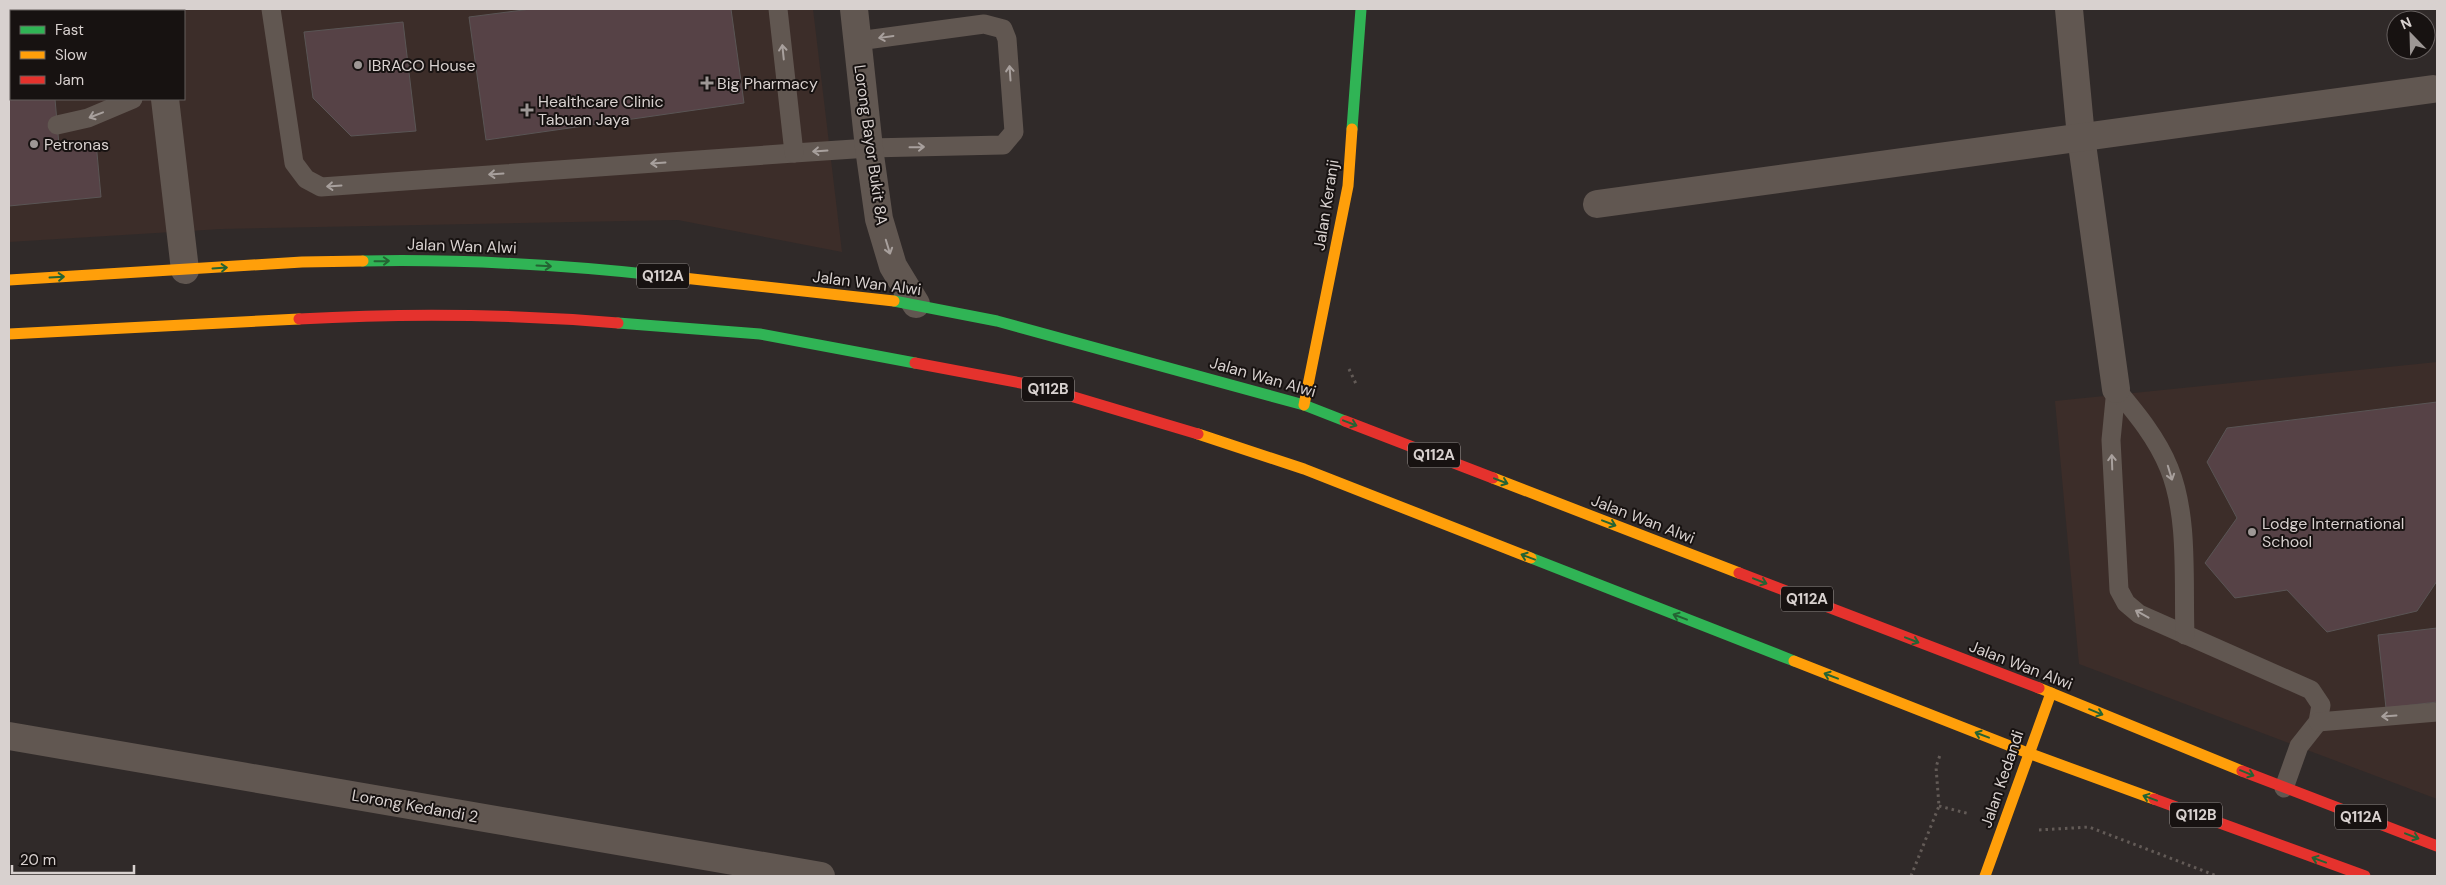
<svg xmlns="http://www.w3.org/2000/svg" width="2446" height="885" font-family="'DM Sans',sans-serif">
<style>
.built{fill:#3c2d29;fill-rule:evenodd}
.building{fill:#564246;stroke:#5a5555}
.lines{fill:none;stroke-linecap:round;stroke-linejoin:round}
.path{stroke:#635b57;stroke-width:3;stroke-dasharray:2.5 4;stroke-linecap:butt}
.lane{stroke:#615751;stroke-width:19}
.street{stroke:#615751;stroke-width:28}
.fast{stroke:#30b455;stroke-width:11}
.slow{stroke:#ff9f0a;stroke-width:11}
.jam{stroke:#e5322d;stroke-width:11}
.oneway{stroke:#a8a09d}
.oneway2{stroke:#246333}
.poi-dot{fill:#9d9795;stroke:#171211;stroke-width:2}
.labels{text-anchor:middle;dominant-baseline:central;stroke-width:4;stroke-linejoin:round;paint-order:stroke}
.shield{fill:#171211;stroke:#9e9896;stroke-width:1}
.shield-label{font-size:15px;font-weight:bold;fill:#d8d1cf}
.poi-label{font-size:16px;fill:#d8d1cf;stroke:#171211;text-anchor:start}
.street-label{font-size:16px;fill:#d8d1cf;stroke:#171211}
</style>
<rect width="100%" height="100%" fill="#302a29"/>
<!-- built -->
<g class="built">
<path d="M 9,9 L 813,9 L 842,252 L 678,220 L 221,229 L 9,242 ZM 11,11 L 184,11 L 184,99 L 11,99 Z"/>
<path d="M 2437,362 L 2437,799 L 2079,664 L 2055,401 Z"/>
</g>
<!-- building -->
<g class="building">
<path d="M 531,9 L 731,9 L 744,103 L 486,140 L 469,17 Z"/>
<path d="M 403,22 L 416,131 L 351,136 L 313,98 L 304,32 Z"/>
<path d="M 9,80 L 11,80 L 11,99 L 55,99 L 59,145 L 96,142 L 101,197 L 9,206 Z"/>
<path d="M 2437,402 L 2437,581 L 2417,611 L 2327,632 L 2287,590 L 2235,598 L 2205,563 L 2237,518 L 2207,462 L 2227,428 Z"/>
<path d="M 2437,628 L 2437,702 L 2386,708 L 2378,635 Z"/>
</g>
<g class="lines">
<!-- path -->
<g class="path">
<path d="M 1349,369 L 1357,386"/>
<path d="M 1939,806 L 1970,814"/>
<path d="M 2039,830 L 2089,827 L 2217,876"/>
<path d="M 1911,876 L 1939,806 L 1936,767 L 1940,755"/>
</g>
<!-- lane -->
<g class="lane">
<path d="M 271,9 L 294,163 L 306,179 L 321,187 L 794,153 L 869,148 L 1003,145 L 1014,132 L 1007,39 L 1003,29 L 984,24 L 858,41"/>
<path d="M 778,9 L 794,153"/>
<path d="M 57,125 L 88,118 L 133,99"/>
<path d="M 2116,389 L 2111,440 L 2119,590 L 2126,603 L 2139,614 L 2311,690 L 2321,705 L 2318,722 L 2299,746 L 2284,788"/>
<path d="M 2116,389 C 2136,413 2157,438 2169,468 C 2189,517 2183,582 2185,635"/>
<path d="M 2318,722 L 2437,712"/>
</g>
<!-- street -->
<g class="street">
<path d="M 153,9 L 153,11"/>
<path d="M 854,9 L 869,148 L 879,219 L 893,266 L 916,304"/>
<path d="M 2069,9 L 2081,137 L 2116,389"/>
<path d="M 165,99 L 185,270"/>
<path d="M 1597,204 L 2433,89"/>
<path d="M 9,736 L 821,876"/>
</g>
<!-- fast -->
<g class="fast">
<path d="M 1352,129 L 1361,9"/>
<path d="M 363,261 C 464,259 565,265 665,276"/>
<path d="M 894,301 L 997,321 L 1304,405 L 1345,421"/>
<path d="M 618,323 L 760,334 L 915,363"/>
<path d="M 1531,558 L 1794,661"/>
</g>
<!-- slow -->
<g class="slow">
<path d="M 665,276 L 894,301"/>
<path d="M 9,280 L 302,262 L 363,261"/>
<path d="M 9,334 L 299,319"/>
<path d="M 1304,405 L 1348,186 L 1352,129"/>
<path d="M 1198,434 L 1304,469 L 1531,558"/>
<path d="M 1493,478 L 1739,573"/>
<path d="M 1794,661 L 2028,753 L 2154,799"/>
<path d="M 2039,688 L 2242,771"/>
<path d="M 1985,876 L 2051,693"/>
</g>
<!-- jam -->
<g class="jam">
<path d="M 299,319 C 405,313 512,314 618,323"/>
<path d="M 915,363 L 1037,386 L 1198,434"/>
<path d="M 1345,421 L 1493,478"/>
<path d="M 1739,573 L 2039,688"/>
<path d="M 2242,771 L 2437,846"/>
<path d="M 2154,799 L 2365,876"/>
</g>
</g>
<!-- one-way arrows -->
<defs><path id="oneway-shaft" d="M-6 0H5M1.5-3L5.5 0L1.5 3" fill="none" stroke-width="1.6" stroke-linecap="round" stroke-linejoin="round" transform="scale(1.25)"/></defs>
<g class="oneway">
<use href="#oneway-shaft" transform="translate(886 37) rotate(172)"/>
<use href="#oneway-shaft" transform="translate(783 52) rotate(-96)"/>
<use href="#oneway-shaft" transform="translate(1010 73) rotate(-94)"/>
<use href="#oneway-shaft" transform="translate(96 115) rotate(159)"/>
<use href="#oneway-shaft" transform="translate(917 147) rotate(-1)"/>
<use href="#oneway-shaft" transform="translate(820 151) rotate(176)"/>
<use href="#oneway-shaft" transform="translate(658 163) rotate(176)"/>
<use href="#oneway-shaft" transform="translate(496 174) rotate(176)"/>
<use href="#oneway-shaft" transform="translate(334 186) rotate(176)"/>
<use href="#oneway-shaft" transform="translate(888 247) rotate(73)"/>
<use href="#oneway-shaft" transform="translate(2112 462) rotate(-92)"/>
<use href="#oneway-shaft" transform="translate(2170 473) rotate(73)"/>
<use href="#oneway-shaft" transform="translate(2142 614) rotate(-151)"/>
<use href="#oneway-shaft" transform="translate(2389 716) rotate(176)"/>
</g>
<g class="oneway2">
<use href="#oneway-shaft" transform="translate(382 261) rotate(-1)"/>
<use href="#oneway-shaft" transform="translate(544 266) rotate(3)"/>
<use href="#oneway-shaft" transform="translate(220 268) rotate(-4)"/>
<use href="#oneway-shaft" transform="translate(57 277) rotate(-3)"/>
<use href="#oneway-shaft" transform="translate(1350 423) rotate(21)"/>
<use href="#oneway-shaft" transform="translate(1501 481) rotate(21)"/>
<use href="#oneway-shaft" transform="translate(1609 523) rotate(21)"/>
<use href="#oneway-shaft" transform="translate(1528 557) rotate(-159)"/>
<use href="#oneway-shaft" transform="translate(1760 581) rotate(21)"/>
<use href="#oneway-shaft" transform="translate(1680 617) rotate(-159)"/>
<use href="#oneway-shaft" transform="translate(1912 640) rotate(21)"/>
<use href="#oneway-shaft" transform="translate(1831 676) rotate(-159)"/>
<use href="#oneway-shaft" transform="translate(2096 712) rotate(22)"/>
<use href="#oneway-shaft" transform="translate(1982 735) rotate(-159)"/>
<use href="#oneway-shaft" transform="translate(2247 773) rotate(22)"/>
<use href="#oneway-shaft" transform="translate(2150 798) rotate(-160)"/>
<use href="#oneway-shaft" transform="translate(2412 836) rotate(21)"/>
<use href="#oneway-shaft" transform="translate(2319 860) rotate(-160)"/>
</g>
<!-- markers -->
<g class="poi-dot">
<circle cx="358" cy="65" r="5"/>
<path d="M704.5 75.5h5v5h5v5h-5v5h-5v-5h-5v-5h5z"/>
<path d="M524.5 102.5h5v5h5v5h-5v5h-5v-5h-5v-5h5z"/>
<circle cx="34" cy="144" r="5"/>
<circle cx="2252" cy="532" r="5"/>
</g>
<g class="labels">
<!-- shield labels -->
<g class="shield">
<rect x="637" y="263.5" width="52" height="25" rx="4"/>
<rect x="1022" y="376.5" width="52" height="25" rx="4"/>
<rect x="1408" y="442.5" width="52" height="25" rx="4"/>
<rect x="1781" y="586.5" width="52" height="25" rx="4"/>
<rect x="2170" y="802.5" width="52" height="25" rx="4"/>
<rect x="2335" y="804.5" width="52" height="25" rx="4"/>
</g>
<g class="shield-label">
<text x="663" y="276">Q112A</text>
<text x="1048" y="389">Q112B</text>
<text x="1434" y="455">Q112A</text>
<text x="1807" y="599">Q112A</text>
<text x="2196" y="815">Q112B</text>
<text x="2361" y="817">Q112A</text>
</g>
<!-- poi labels -->
<g class="poi-label">
<text x="368" y="65">IBRACO House</text>
<text x="717" y="83">Big Pharmacy</text>
<text x="538" y="101">Healthcare Clinic<tspan x="538" dy="18">Tabuan Jaya</tspan></text>
<text x="44" y="144">Petronas</text>
<text x="2262" y="523">Lodge International<tspan x="2262" dy="18">School</tspan></text>
</g>
<!-- street labels -->
<g class="street-label">
<text transform="translate(871 145) rotate(82)">Lorong Bayor Bukit 8A</text>
<text transform="translate(1326 205) rotate(-81)">Jalan Keranji</text>
<text transform="translate(462 246) rotate(2)">Jalan Wan Alwi</text>
<text transform="translate(867 283) rotate(7)">Jalan Wan Alwi</text>
<text transform="translate(1263 377) rotate(16)">Jalan Wan Alwi</text>
<text transform="translate(1643 519) rotate(21)">Jalan Wan Alwi</text>
<text transform="translate(2021 665) rotate(21)">Jalan Wan Alwi</text>
<text transform="translate(2002 779) rotate(-71)">Jalan Kedandi</text>
<text transform="translate(415 806) rotate(10)">Lorong Kedandi 2</text>
</g>
</g>
<!-- border -->
<rect width="2446" height="885" fill="none" stroke="#d8d1cf" stroke-width="20"/>
<!-- legend -->
<rect x="10" y="10" width="175" height="90" fill="#171211" stroke="#645e5d"/>
<rect x="20" y="26" width="25" height="8" fill="#30b455" stroke="#645e5d"/>
<text x="55" y="35" font-size="15" fill="#d8d1cf">Fast</text>
<rect x="20" y="51" width="25" height="8" fill="#ff9f0a" stroke="#645e5d"/>
<text x="55" y="60" font-size="15" fill="#d8d1cf">Slow</text>
<rect x="20" y="76" width="25" height="8" fill="#e5322d" stroke="#645e5d"/>
<text x="55" y="85" font-size="15" fill="#d8d1cf">Jam</text>
<!-- north arrow -->
<g transform="translate(2411 35) rotate(337)"><circle r="24" fill="#171211" stroke="#645e5d"/>
<path d="M0-4L9 19L0 12L-9 19Z" fill="#9d9795"/>
<text y="-8" font-size="14" font-weight="bold" text-anchor="middle" fill="#d8d1cf">N</text>
</g>
<!-- scale -->
<path d="M12 865v8h122v-8" fill="none" stroke="#d8d1cf" stroke-width="2.5"/>
<text x="20" y="865" font-size="15" fill="#d8d1cf" stroke="#171211" stroke-width="4" paint-order="stroke">20 m</text>
</svg>
